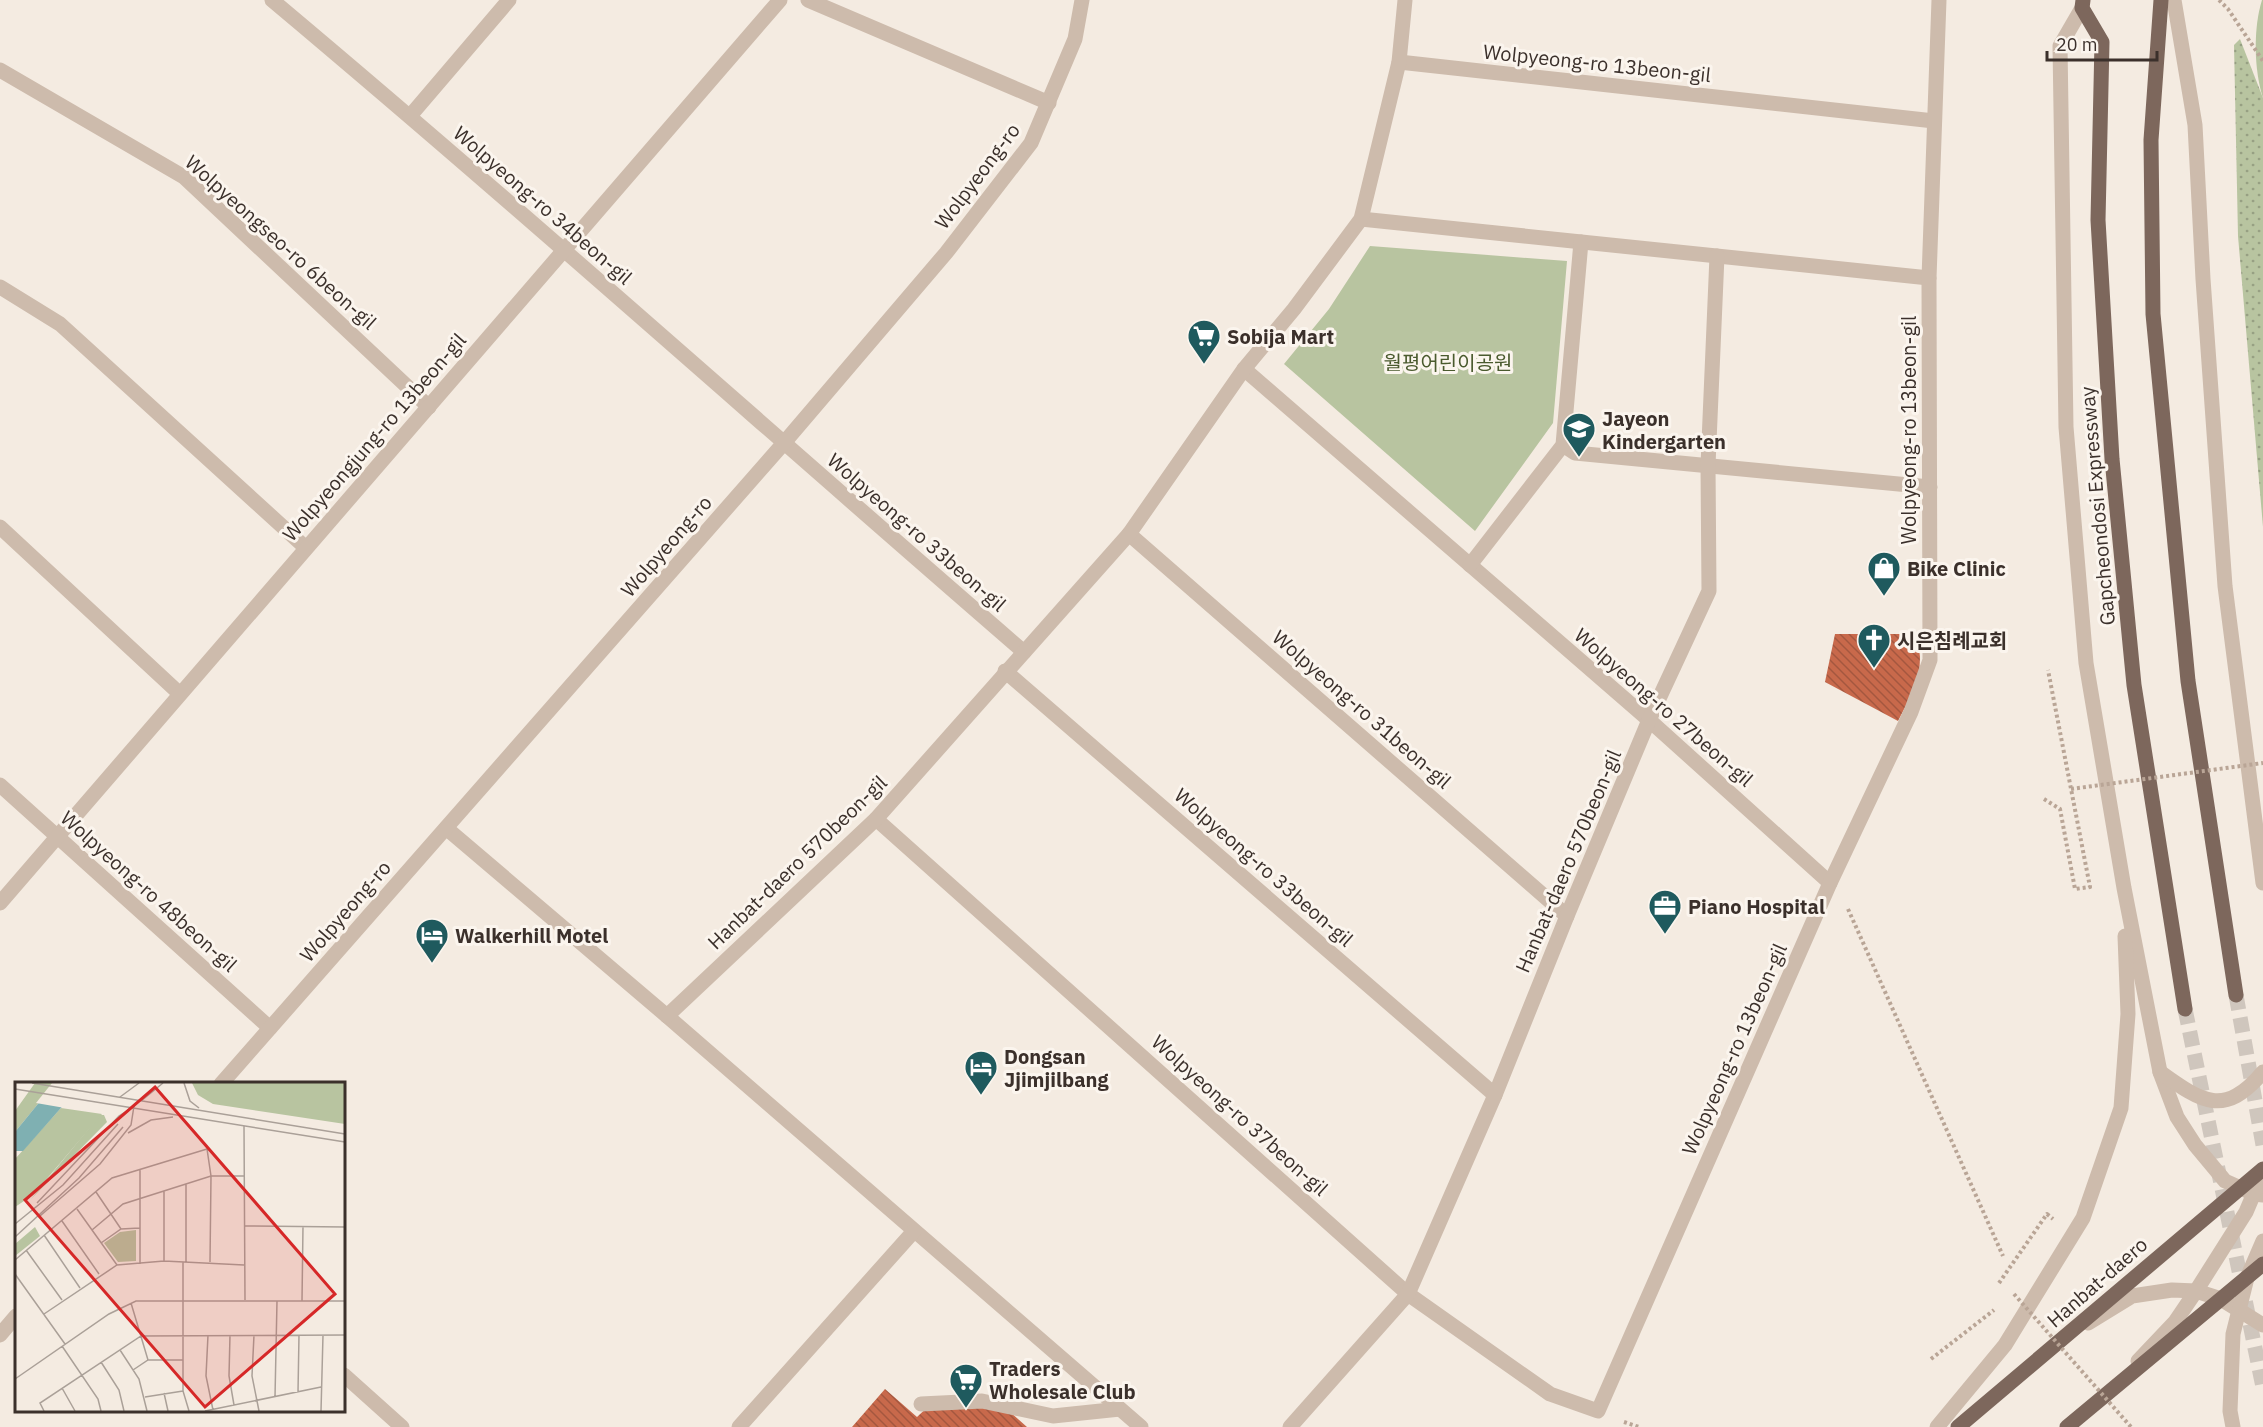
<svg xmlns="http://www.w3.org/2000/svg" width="2263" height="1427" font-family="'IBM Plex Sans','Noto Sans KR',sans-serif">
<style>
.grass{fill:url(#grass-dots)}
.green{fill:#b8c4a0}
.building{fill:url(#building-back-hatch)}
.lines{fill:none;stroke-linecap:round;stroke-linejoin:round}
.primary-tunnel{stroke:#cfc6bd;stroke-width:15;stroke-dasharray:15 8;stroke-linecap:butt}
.path{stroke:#b9a596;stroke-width:4;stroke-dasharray:3 3;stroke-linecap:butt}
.service{stroke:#cdbbac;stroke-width:15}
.minor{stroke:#cdbbac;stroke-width:15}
.tertiary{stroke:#cdbbac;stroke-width:15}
.primary{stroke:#7d675c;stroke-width:15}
.path-bridge{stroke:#b9a596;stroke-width:4;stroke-dasharray:3 3;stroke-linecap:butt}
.labels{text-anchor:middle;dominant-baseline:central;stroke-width:6;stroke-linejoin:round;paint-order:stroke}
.street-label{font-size:20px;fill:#3b302b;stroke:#fbf5ee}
.poi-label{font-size:20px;font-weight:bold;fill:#3b302b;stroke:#fbf5ee;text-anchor:start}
.park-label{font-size:20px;fill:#4a5a2e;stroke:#fbf5ee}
.inset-road{fill:none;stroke:#aaa098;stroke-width:1.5}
.view{fill:#d62828;fill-opacity:0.15;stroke:#d62828;stroke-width:3}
.inset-edge{fill:none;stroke:#3b302b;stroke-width:3}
</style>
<defs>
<pattern id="grass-dots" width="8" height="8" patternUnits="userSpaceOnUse" patternTransform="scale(1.5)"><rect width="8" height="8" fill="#b8c4a0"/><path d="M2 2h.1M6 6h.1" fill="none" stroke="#97a083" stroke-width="1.8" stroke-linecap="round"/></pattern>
<pattern id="building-back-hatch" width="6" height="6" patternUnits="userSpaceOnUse" patternTransform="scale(1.5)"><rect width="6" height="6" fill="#c8694b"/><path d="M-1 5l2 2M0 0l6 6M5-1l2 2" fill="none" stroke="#a4573f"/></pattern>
</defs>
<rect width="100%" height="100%" fill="#f4ebe1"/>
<!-- grass -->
<path class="grass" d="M 2240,39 L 2263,98 L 2263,527 L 2238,236 L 2234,45 Z"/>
<!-- green -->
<g class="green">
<path d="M 2262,0 L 2263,0 L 2263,98 C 2254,71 2253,28 2262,0 Z"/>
<path d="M 1370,246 L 1567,261 L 1553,423 L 1475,531 L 1284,364 L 1329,309 Z"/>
</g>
<!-- building -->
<g class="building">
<path d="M 1835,634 L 1917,634 L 1920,657 L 1919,680 L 1898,721 L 1825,682 Z"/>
<path d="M 885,1389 L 917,1417 L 934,1401 L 993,1397 L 1027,1427 L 852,1427 Z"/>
</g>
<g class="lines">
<!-- primary-tunnel -->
<g class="primary-tunnel">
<path d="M 2236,995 L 2263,1145"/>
<path d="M 2185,1009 L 2263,1387"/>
</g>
<!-- path -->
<g class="path">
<path d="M 2219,0 L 2228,9 L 2263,61"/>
<path d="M 2044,799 L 2060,809 L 2075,889 L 2090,887 L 2048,670"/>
<path d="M 1848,909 L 2003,1256"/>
<path d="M 1999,1283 L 2047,1214 L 2053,1219"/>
<path d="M 1931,1359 L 1994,1310"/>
<path d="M 1624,1422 L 1639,1427"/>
</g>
<!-- service -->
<path class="service" d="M 921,1404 L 982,1401 L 1053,1416 L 1120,1409"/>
<!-- minor -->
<g class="minor">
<path d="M 272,0 C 526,213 773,435 1024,652"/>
<path d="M 808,0 L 1049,103"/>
<path d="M 1399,62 L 1934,121"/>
<path d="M 0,70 L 184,177 L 429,407"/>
<path d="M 410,116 L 509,0"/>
<path d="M 1361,219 L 1929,278"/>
<path d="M 0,287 L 60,324 L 306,548"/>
<path d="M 1244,369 L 1649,720 L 1830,883"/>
<path d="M 1563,445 L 1575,453 L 1930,487"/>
<path d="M 0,527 L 180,694"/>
<path d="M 1129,534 L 1567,916"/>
<path d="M 1470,565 L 1563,445 L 1581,242"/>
<path d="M 1005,671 L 1495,1095"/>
<path d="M 0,785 L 270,1028"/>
<path d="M 876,819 L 1408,1294 L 1550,1394 L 1598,1411 L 1830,883 L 1911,712 L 1930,660 L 1929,278 L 1939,0"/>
<path d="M 446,828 L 667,1016 L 1141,1427"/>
<path d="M 0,903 L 780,0"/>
<path d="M 667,1016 L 876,819 L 1129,534 L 1244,369 L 1294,309 L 1361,219 L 1399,62 L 1405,0"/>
<path d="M 221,1084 L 783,444 L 946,253 L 1031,143 L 1075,39 L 1082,0"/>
<path d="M 0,1335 L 16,1316"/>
<path d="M 344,1375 L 402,1427"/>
<path d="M 739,1427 L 914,1231"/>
<path d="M 1290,1427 L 1408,1294 L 1495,1095 L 1567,916 L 1649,720 L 1709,591 L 1708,465 L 1717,256"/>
</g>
<!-- tertiary -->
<g class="tertiary">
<path d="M 2174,0 L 2195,125 L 2203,279 L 2225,586 L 2263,883"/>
<path d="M 2082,8 L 2060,46 L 2066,427 L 2086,663 L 2124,888 L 2160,1072 L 2177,1117 L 2195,1145 L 2225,1181 L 2254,1194 L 2263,1195"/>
<path d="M 2160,1072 C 2202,1102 2224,1118 2263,1072"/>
<path d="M 2088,1323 L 2132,1296 L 2172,1290 L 2196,1291 L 2221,1299 L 2263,1325"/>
<path d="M 2138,1361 L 2175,1322 L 2196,1291 L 2246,1212 L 2263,1172"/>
<path d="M 1937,1427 L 2005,1345 L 2083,1218 L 2121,1108 L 2128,1014 L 2125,936"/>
<path d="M 2233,1427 L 2230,1411 L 2233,1334 L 2247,1278 L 2263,1241"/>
</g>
<!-- primary -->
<g class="primary">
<path d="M 2083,0 L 2082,8 L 2102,42 L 2098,220 L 2112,459 L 2134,685 L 2185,1009"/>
<path d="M 2161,0 L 2151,140 L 2153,314 L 2188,681 L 2236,995"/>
<path d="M 1958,1427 L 2263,1169"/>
<path d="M 2067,1427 L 2263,1264"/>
</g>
<!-- path-bridge -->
<g class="path-bridge">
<path d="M 2071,789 L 2263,763"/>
<path d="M 2014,1294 L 2131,1427"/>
</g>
</g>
<!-- icons -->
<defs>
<g id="supermarket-pin" transform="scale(1.725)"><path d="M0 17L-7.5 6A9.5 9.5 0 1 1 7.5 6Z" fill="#1f5a5e" stroke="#fbf5ee"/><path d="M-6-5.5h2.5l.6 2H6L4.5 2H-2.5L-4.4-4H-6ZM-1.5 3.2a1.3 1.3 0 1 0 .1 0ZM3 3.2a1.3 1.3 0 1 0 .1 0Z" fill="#fff"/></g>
<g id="school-pin" transform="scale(1.725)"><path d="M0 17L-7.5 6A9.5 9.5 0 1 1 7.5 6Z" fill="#1f5a5e" stroke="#fbf5ee"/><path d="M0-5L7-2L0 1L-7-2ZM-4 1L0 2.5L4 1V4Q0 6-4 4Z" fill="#fff"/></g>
<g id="shop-pin" transform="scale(1.725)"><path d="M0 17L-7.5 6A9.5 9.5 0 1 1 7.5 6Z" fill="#1f5a5e" stroke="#fbf5ee"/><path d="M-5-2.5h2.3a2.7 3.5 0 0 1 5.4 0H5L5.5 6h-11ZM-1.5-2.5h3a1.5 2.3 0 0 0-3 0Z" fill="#fff"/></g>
<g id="church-pin" transform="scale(1.725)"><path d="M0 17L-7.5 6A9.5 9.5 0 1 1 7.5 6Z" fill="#1f5a5e" stroke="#fbf5ee"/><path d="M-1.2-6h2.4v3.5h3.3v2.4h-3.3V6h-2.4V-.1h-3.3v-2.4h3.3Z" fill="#fff"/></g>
<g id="office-pin" transform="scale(1.725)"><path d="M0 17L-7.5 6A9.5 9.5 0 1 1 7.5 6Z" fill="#1f5a5e" stroke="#fbf5ee"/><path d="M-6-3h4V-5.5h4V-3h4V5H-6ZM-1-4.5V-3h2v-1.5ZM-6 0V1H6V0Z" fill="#fff"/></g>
<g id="hotel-pin" transform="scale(1.725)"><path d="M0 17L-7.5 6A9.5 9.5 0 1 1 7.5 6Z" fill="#1f5a5e" stroke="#fbf5ee"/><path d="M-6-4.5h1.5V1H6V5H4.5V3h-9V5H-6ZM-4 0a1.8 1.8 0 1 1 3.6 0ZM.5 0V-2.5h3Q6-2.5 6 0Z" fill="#fff"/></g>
</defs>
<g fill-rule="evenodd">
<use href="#supermarket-pin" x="1204" y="336"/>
<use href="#school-pin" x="1579" y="429"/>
<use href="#shop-pin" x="1884" y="568"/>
<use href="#church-pin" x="1874" y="640"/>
<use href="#office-pin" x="1665" y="906"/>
<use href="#hotel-pin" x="432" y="935"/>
<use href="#hotel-pin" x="981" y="1067"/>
<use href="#supermarket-pin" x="966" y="1380"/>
</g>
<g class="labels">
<!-- street labels -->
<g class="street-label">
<text transform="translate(1597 63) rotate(6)">Wolpyeong-ro 13beon-gil</text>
<text transform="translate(977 176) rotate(-53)">Wolpyeong-ro</text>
<text transform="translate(543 205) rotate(41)">Wolpyeong-ro 34beon-gil</text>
<text transform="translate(281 242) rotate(42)">Wolpyeongseo-ro 6beon-gil</text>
<text transform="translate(1908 430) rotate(-90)">Wolpyeong-ro 13beon-gil</text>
<text transform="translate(374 437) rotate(-49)">Wolpyeongjung-ro 13beon-gil</text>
<text transform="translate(2097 506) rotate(-95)">Gapcheondosi Expressway</text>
<text transform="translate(917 532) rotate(41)">Wolpyeong-ro 33beon-gil</text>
<text transform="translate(666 546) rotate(-49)">Wolpyeong-ro</text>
<text transform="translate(1664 707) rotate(41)">Wolpyeong-ro 27beon-gil</text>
<text transform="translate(1362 709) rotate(41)">Wolpyeong-ro 31beon-gil</text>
<text transform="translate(1568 861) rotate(-67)">Hanbat-daero 570beon-gil</text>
<text transform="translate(797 862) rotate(-44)">Hanbat-daero 570beon-gil</text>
<text transform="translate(1264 867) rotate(41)">Wolpyeong-ro 33beon-gil</text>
<text transform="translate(149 891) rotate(42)">Wolpyeong-ro 48beon-gil</text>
<text transform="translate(345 911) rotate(-49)">Wolpyeong-ro</text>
<text transform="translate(1734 1049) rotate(-66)">Wolpyeong-ro 13beon-gil</text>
<text transform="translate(1240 1115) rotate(42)">Wolpyeong-ro 37beon-gil</text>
<text transform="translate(2097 1282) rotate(-41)">Hanbat-daero</text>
</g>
<!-- poi labels -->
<g class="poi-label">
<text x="1227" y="336">Sobija Mart</text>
<text x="1602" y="418">Jayeon<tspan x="1602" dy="23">Kindergarten</tspan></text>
<text x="1907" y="568">Bike Clinic</text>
<text x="1897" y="640">시은침례교회</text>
<text x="1688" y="906">Piano Hospital</text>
<text x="455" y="935">Walkerhill Motel</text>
<text x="1004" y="1056">Dongsan<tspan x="1004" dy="23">Jjimjilbang</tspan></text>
<text x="989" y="1368">Traders<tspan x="989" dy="23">Wholesale Club</tspan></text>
</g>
<!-- park labels -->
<g class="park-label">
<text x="1448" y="362">월평어린이공원</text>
</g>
</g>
<!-- overview -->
<g transform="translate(15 1082)">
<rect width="330" height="330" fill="#f4ebe1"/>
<path d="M 20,1 L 40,1 L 0,50 L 0,29 ZM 85,33 L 89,33 L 92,40 L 16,117 ZM 20,145 L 25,154 L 0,174 L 0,162 Z" fill="#b8c4a0"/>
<path d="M 177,1 L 330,1 L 330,42 L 198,22 L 183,13 ZM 46,26 L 87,32 L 18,113 L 0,125 L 0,77 ZM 121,148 L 121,179 L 103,180 L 89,161 L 105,150 Z" fill="#b8c4a0"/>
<path d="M 40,1 L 68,1 L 8,69 L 0,69 L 0,50 Z" fill="#7fb0b2"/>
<path d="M 37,1 L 71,1 L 50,26 L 21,21 Z" fill="#f4ebe1"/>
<path class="inset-road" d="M 17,1 L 330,52M 169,1 L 175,19 L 184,26M 0,7 L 330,60M 105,15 L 124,1M 126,19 L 148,1M 229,44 L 230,218M 113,51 L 136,38 L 158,35M 171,102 L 171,180M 81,110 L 106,147M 22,121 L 104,34 L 118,25M 62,127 L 102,183M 25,134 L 85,82 L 116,43 L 119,24M 47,139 L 84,192M 0,142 L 48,103 L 103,42M 229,144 L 330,145M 77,148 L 108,122 L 196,94 L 229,94M 29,153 L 65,206M 0,155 L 64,96 L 108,45M 86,161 L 106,147 L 125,146M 11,168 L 47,218M 0,178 L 97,96 L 192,67 L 196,94 L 195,180M 149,179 L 149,109M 168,180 L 168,309 L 174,329M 125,182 L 125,88M 0,192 L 50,262M 287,219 L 288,144M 116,221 L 133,278M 29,232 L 102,183 L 149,179 L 229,183M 193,253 L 191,294 L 198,328M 215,253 L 214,294 L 219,323M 239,253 L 237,294 L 244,329M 47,264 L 83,317 L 86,329M 105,268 L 124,297 L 132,329M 86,280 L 104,308 L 109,329M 118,288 L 133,278 L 168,278M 0,297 L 94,232 L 121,219 L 330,219M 47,306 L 60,329M 283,310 L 284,253M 149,311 L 153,329M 130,315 L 168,309M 260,315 L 262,219M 29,329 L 25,321 L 126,254 L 330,253M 190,329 L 306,305M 306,329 L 308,253"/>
<path class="view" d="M 140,5 L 320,212 L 190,325 L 10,118 Z"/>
<rect width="330" height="330" class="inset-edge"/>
</g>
<!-- scale -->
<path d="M2047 51v9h110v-9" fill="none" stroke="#3b302b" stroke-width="3"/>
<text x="2056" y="51" font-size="18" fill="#3b302b" stroke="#fbf5ee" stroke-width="4.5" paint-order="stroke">20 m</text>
</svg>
